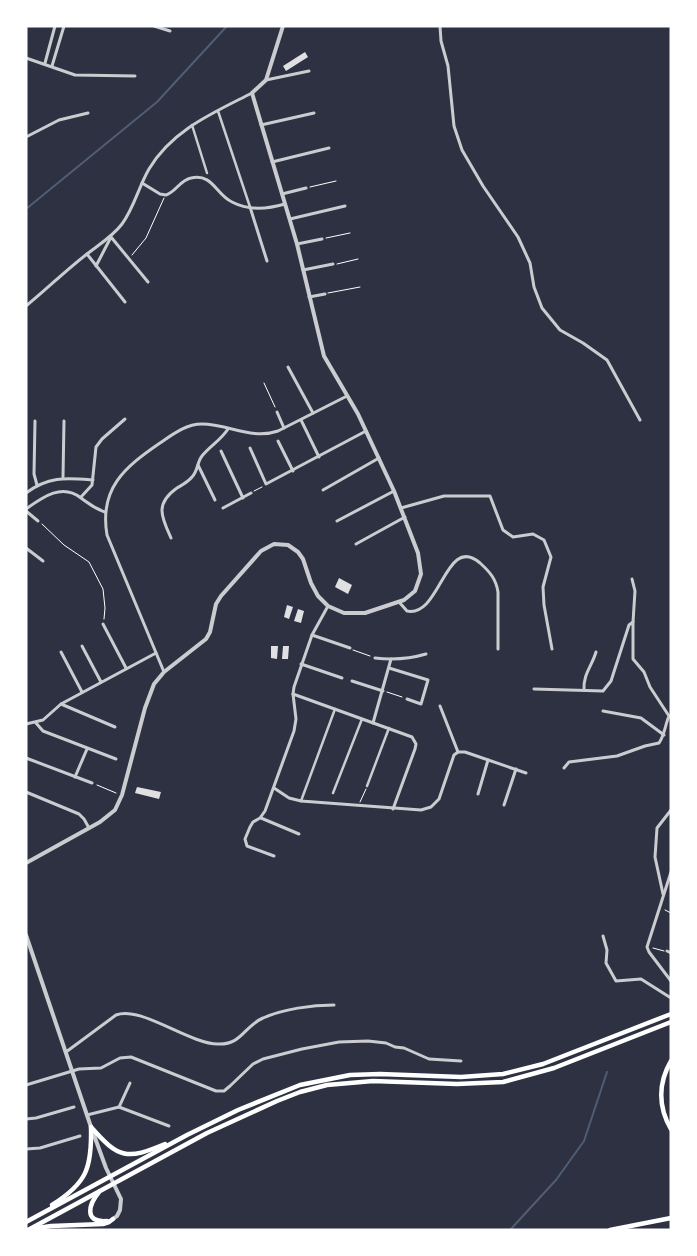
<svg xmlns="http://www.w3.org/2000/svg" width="697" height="1256" font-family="'DM Sans',sans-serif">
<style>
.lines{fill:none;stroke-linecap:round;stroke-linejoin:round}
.stream{stroke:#4f5d75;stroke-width:2}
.building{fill:#e0e0e3}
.path{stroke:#fff;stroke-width:1}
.pedestrian{stroke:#caccd0;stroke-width:2.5}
.minor{stroke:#caccd0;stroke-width:3}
.tertiary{stroke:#caccd0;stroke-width:4}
.secondary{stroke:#fff;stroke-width:4.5}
.primary{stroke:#fff;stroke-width:4.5}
</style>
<rect width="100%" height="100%" fill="#2d3142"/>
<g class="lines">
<!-- stream -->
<g class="stream">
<path d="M 26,209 L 157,102 L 227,26"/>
<path d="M 510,1230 L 556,1180 L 584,1141 L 607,1072"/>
</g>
</g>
<!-- building -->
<g class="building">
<path d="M 305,52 L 308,57 L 286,71 L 283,66 Z"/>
<path d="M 339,578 L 352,585 L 348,594 L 335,587 Z"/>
<path d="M 287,605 L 293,607 L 289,619 L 284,617 Z"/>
<path d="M 298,609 L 304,611 L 301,623 L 294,621 Z"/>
<path d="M 271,646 L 278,646 L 277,659 L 271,658 Z"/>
<path d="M 283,646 L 289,646 L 288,659 L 282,659 Z"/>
<path d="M 137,787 L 161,792 L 159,799 L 135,793 Z"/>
</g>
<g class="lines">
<!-- path -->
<g class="path">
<path d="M 310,187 L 336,181"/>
<path d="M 326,238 L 350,233"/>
<path d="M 132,255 L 146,238 L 164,198"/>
<path d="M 337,264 L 358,259"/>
<path d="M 328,293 L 360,287"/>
<path d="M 264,383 L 275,407"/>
<path d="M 254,491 L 262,487"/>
<path d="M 42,524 L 64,545 L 89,562 L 103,589 L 105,608 L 104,619"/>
<path d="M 353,650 L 370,656"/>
<path d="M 387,692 L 402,697"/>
<path d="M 97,785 L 116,793"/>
<path d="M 360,802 L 366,789"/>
<path d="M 665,910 L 671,913"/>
<path d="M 653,948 L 664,951"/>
</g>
<!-- pedestrian -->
<g class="pedestrian">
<path d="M 218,111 L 250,207"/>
<path d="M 192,125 L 207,173"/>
<path d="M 367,786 L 389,728"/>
<path d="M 333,793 L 362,719"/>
<path d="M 301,801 L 335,709"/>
</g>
<!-- minor -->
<g class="minor">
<path d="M 154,26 L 170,31"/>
<path d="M 440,26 L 441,41 L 448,66 L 454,126 L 462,150 L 483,186 L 518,237 L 530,263 L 534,287 L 542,308 L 560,330 L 583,343 L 607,360 L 640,420"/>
<path d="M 26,58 L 75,75 L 135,76"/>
<path d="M 45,63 L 55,26"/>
<path d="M 52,66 L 64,26"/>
<path d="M 266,80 L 309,71"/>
<path d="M 261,125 L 314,113"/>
<path d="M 26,137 L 59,120 L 88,113"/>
<path d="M 272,162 L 329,148"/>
<path d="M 142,183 L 160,194 L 166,195 C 176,192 180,180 191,178 C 213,173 216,195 232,202 C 249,211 268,209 285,204"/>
<path d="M 282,194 L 306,188"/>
<path d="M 250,207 L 267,261"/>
<path d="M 290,219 L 345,206"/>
<path d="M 297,244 L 322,239"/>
<path d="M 87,254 L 125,302"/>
<path d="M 96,266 L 111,237 L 148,282"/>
<path d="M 303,270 L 333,264"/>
<path d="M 309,297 L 325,294"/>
<path d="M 26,306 C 47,289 66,270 87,254 C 100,244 113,236 122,224 C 134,208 139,186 149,169 C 172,130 213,113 252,93"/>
<path d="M 288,367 L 313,413"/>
<path d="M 277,412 L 284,428"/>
<path d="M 301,420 L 319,457"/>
<path d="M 35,421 L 34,474 L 37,485"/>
<path d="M 278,441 L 293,471"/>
<path d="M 250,448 L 266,484 L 366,431"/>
<path d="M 221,451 L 243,498"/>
<path d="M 198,465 L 215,500"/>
<path d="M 63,477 L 64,421"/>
<path d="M 323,490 L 379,458"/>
<path d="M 26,493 C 49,476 66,478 93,480"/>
<path d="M 81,497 L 92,485 L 96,447 L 102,439 L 125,419"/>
<path d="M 223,508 L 251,493"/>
<path d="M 401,508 L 444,496 L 490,496 L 503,530 L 513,537 L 533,534 L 544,540 L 551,557 L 543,587 L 544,605 L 552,649"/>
<path d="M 26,509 C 43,497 62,483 81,498 C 91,505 93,508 105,512"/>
<path d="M 26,511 L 38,521"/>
<path d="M 337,521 L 394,491"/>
<path d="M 171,538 C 162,518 154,504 177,488 C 182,485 188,482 192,477 C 198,471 197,462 202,456 C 210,446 221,440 228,429"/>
<path d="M 356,544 L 405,517"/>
<path d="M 26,548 L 43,561"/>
<path d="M 632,579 L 635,591 L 633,622"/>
<path d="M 399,602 L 407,611 C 441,618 445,533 480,563 C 490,572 496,579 498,592 L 498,649"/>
<path d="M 103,624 L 126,668"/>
<path d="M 312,635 L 350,648"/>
<path d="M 82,646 L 101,682"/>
<path d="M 61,652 L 82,692"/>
<path d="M 375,658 C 393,660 409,659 426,654"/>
<path d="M 301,664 L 342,678"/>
<path d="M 389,668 L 428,680 L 421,704 L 407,699"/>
<path d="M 164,672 L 107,535 C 99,488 125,467 160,443 C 173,434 186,424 202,424 C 228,424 252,440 278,431 L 347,396"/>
<path d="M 352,681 L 383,691"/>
<path d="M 534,689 L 603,691 L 611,681 L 629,625 L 633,622 L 633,659 L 644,672 L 650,687 L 669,716 C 665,725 665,734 659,743 L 645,746 L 617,756 L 569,762 L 564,768"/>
<path d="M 584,690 C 583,674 592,666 596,652"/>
<path d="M 293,694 L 412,737 L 416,744 L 415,749 L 393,809"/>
<path d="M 61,704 L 115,727"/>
<path d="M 440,706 L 458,752"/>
<path d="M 603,711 L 641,718 L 664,735"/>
<path d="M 36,723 L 43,731 L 116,759"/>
<path d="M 373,723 L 391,659"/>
<path d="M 26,724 L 43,720 L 61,704 L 156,653"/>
<path d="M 26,758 L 92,783"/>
<path d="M 75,777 L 87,749"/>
<path d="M 274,788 L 289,798 L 301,801 L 421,810 L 431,807 L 439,799 L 454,755 L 458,752 L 465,752 L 526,773"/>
<path d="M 26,792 L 79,814 L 84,819 L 89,828"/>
<path d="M 478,794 L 488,760"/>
<path d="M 504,805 L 516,769"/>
<path d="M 261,818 L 299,834"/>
<path d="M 274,856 L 247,846 L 245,839 L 250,827 L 253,822 L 260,818 L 265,811 L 294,731 L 296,719 L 293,694 L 294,687 L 312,635 L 328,606"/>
<path d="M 671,872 L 647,947 L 649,952 L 671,981"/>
<path d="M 663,894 L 655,857 L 657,828 L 671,810"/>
<path d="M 603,936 L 607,950 L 606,963 L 616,981 L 641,979 L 671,998"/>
<path d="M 667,951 L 671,953"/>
<path d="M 66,1052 L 116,1015 C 140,1005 189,1044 218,1044 C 242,1045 244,1026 263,1018 C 283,1009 312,1005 334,1005"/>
<path d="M 26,1085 L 79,1069 L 101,1068 L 120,1058 L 131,1057 L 216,1091 L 224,1091 L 230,1086 L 253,1064 L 263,1059 L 302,1049 L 339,1042 L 368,1041 L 386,1043 L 395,1047 L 404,1048 L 429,1059 L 461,1061"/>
<path d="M 119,1107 L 130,1083"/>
<path d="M 87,1115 L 119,1107 L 169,1126"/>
<path d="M 26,1119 L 36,1118 L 74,1107"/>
<path d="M 26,1149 L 40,1148 L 80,1136"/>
</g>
<!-- tertiary -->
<g class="tertiary">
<path d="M 26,863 L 100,822 L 115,810 L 122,795 L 145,708 L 154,684 L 164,672 L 206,639 L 210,632 L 216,604 L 221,596 L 261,551 L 274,544 L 288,545 L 298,552 L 303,559 L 311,583 L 318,596 L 328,606 L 344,613 L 365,613 L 404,600 L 415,591 L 421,574 L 418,553 L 394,491 L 358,414 L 324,356 L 297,244 L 252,93 L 266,80 L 283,26"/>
<path d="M 26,935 L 91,1127 L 106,1168 L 121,1199 L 120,1210 L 117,1216 L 113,1219"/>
</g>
<!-- secondary -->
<g class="secondary">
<path d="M 671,1061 C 658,1083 658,1107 671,1129"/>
<path d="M 610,1230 L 671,1218"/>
</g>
<!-- primary -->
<g class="primary">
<path d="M 91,1127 C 119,1159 127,1160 165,1144"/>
<path d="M 99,1192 C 89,1204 83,1223 107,1221"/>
<path d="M 52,1205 C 87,1183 92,1168 91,1127"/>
<path d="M 26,1222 L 187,1135 L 238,1110 L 300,1085 L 350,1075 L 380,1074 L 461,1077 L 503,1074 L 543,1064 L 671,1014"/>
<path d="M 31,1229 L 51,1226 L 103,1224 L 109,1222 L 113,1219"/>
<path d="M 28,1230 L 207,1133 L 277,1101 L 300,1092 L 327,1085 L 373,1081 L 457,1084 L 503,1082 L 554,1068 L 671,1022"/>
</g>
</g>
<!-- border -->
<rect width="697" height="1256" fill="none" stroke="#ffffff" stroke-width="55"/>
</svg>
